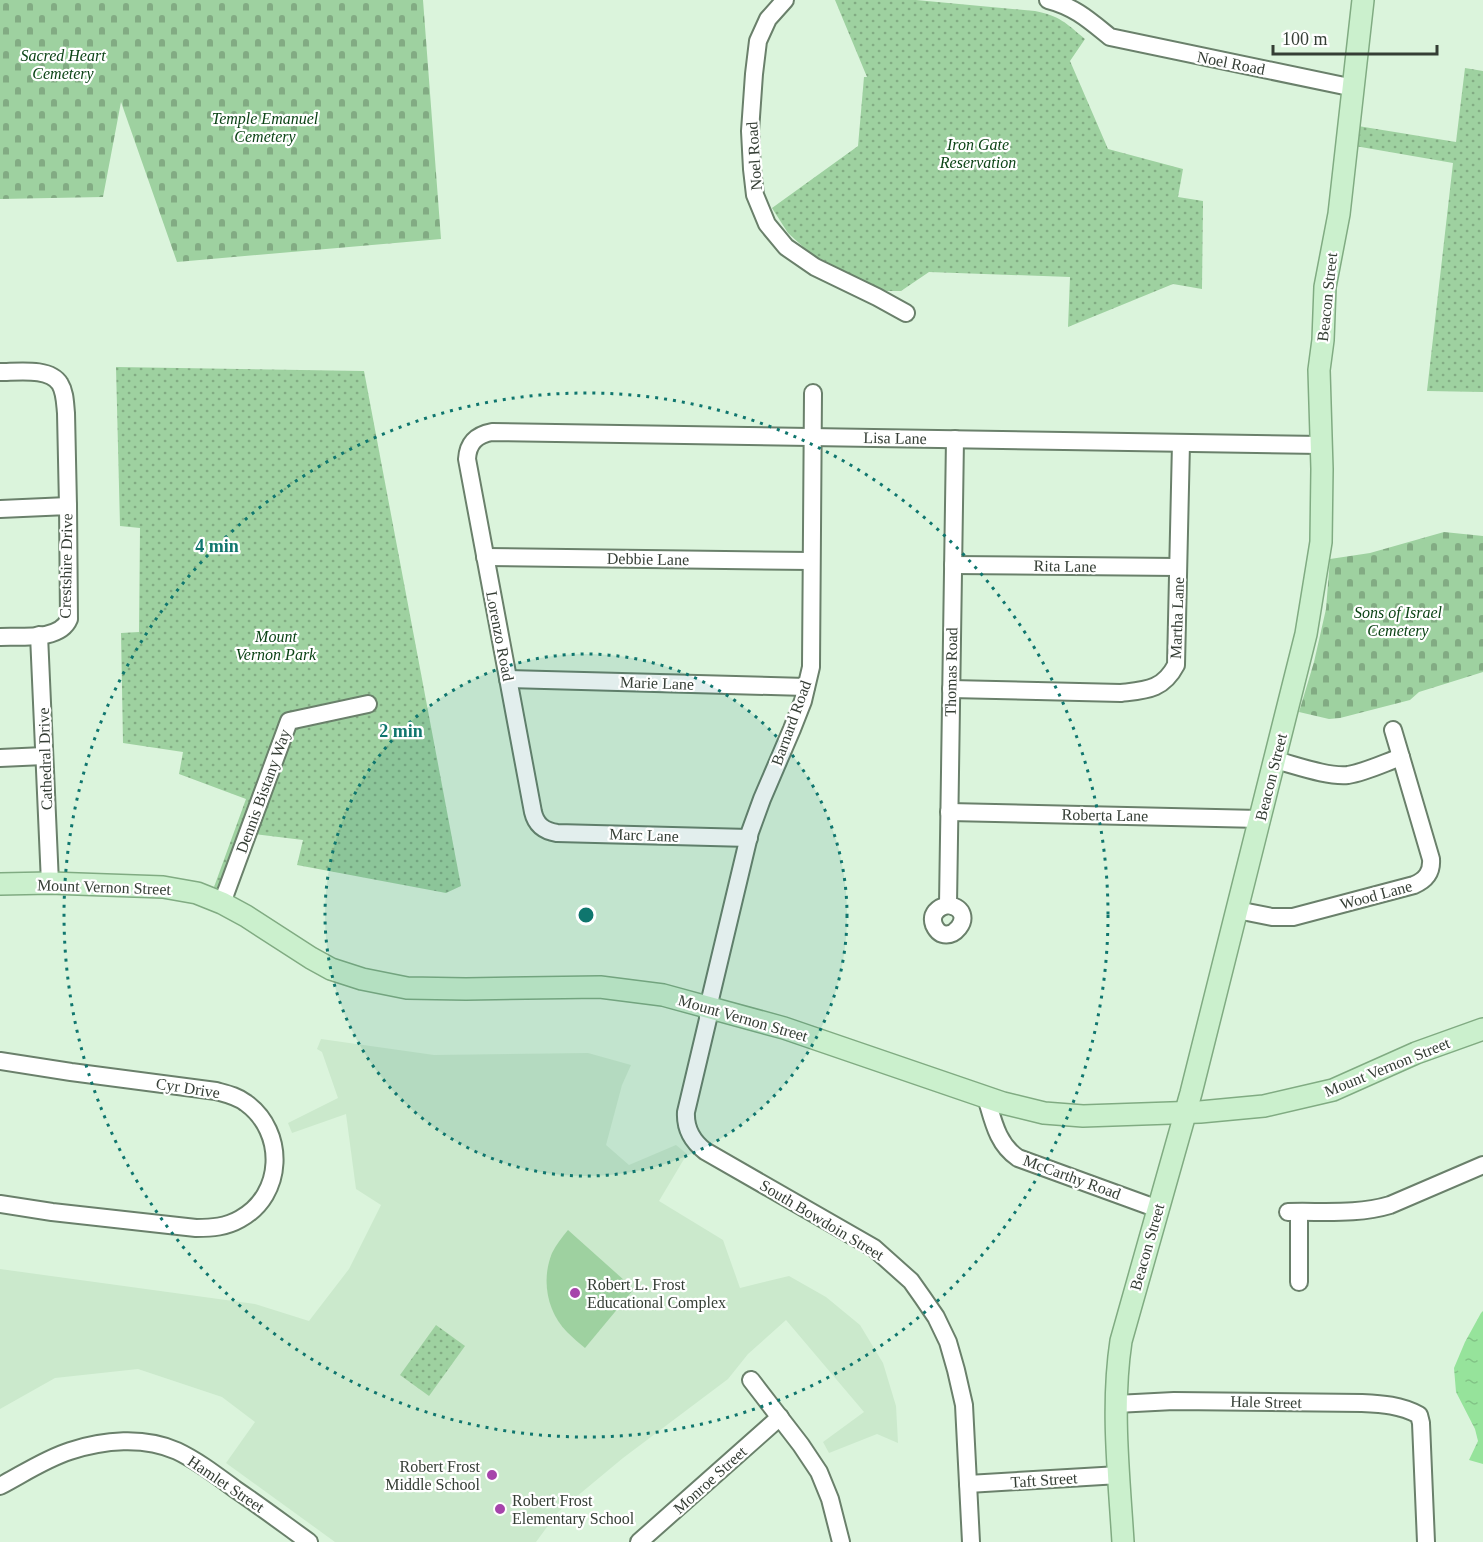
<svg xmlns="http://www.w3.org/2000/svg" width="1483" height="1542" font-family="Georgia,serif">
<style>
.built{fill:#cbe9cc}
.green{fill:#9ed1a0}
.cemetery{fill:url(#cemetery-stones)}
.park{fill:url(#park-dots)}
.water{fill:url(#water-ripples)}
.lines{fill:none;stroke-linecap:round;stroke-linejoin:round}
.minor-casing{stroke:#6a806b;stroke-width:20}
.major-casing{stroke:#80ab82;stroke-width:24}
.minor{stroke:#fff;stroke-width:16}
.major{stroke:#cbf0cd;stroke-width:21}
.ring{fill:none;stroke:#0f766e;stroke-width:3;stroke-dasharray:3 6}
.poi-dot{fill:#a644ab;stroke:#fff;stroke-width:2}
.labels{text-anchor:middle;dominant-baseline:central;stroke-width:4.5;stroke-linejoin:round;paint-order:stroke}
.park-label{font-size:16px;font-style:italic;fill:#0c4416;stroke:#fff}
.street-label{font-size:16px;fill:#353e35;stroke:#fff}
.poi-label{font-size:16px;fill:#353e35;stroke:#fff;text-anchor:start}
.centre{fill:#0f766e;stroke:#fff;stroke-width:3}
.ring-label{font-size:18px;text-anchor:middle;font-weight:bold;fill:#0f766e;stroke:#fff;stroke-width:4.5;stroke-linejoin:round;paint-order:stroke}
</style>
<defs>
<pattern id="cemetery-stones" width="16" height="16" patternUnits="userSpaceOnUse" patternTransform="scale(1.5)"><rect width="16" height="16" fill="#9ed1a0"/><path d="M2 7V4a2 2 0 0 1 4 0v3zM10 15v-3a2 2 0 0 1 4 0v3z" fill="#82ab83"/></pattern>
<pattern id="park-dots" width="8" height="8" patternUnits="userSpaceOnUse" patternTransform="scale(1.5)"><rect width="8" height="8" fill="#9ed1a0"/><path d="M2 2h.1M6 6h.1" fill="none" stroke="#82ab83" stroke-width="1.8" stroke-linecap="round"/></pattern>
<pattern id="water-ripples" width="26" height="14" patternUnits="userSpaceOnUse" patternTransform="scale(1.5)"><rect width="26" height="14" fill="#96e39b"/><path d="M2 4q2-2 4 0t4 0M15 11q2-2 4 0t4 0" fill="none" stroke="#82c486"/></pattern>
</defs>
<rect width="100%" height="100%" fill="#dbf4dc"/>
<!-- built -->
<path class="built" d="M 321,1039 L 434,1055 L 588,1053 L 631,1065 L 622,1085 L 606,1145 L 629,1165 L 676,1145 L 687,1154 L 659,1201 L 723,1240 L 740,1288 L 789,1276 L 826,1297 L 860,1325 L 883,1363 L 896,1406 L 898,1443 L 877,1434 L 829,1453 L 823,1442 L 864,1412 L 786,1320 L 748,1354 L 728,1379 L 623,1458 L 558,1512 L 536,1542 L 335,1542 L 226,1463 L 255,1422 L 222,1397 L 138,1369 L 55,1378 L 0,1409 L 0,1269 L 255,1304 L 309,1321 L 349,1269 L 381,1205 L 356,1189 L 346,1114 L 292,1133 L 288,1123 L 338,1098 L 322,1052 L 317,1049 Z"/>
<!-- green -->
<path class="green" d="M 568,1230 L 634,1289 L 585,1348 C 579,1343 573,1338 567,1332 C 547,1312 541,1280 552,1253 C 556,1245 562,1237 568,1230 Z"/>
<!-- cemetery -->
<g class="cemetery">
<path d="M 0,0 L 423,0 L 441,239 L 177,262 L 121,102 L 103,197 L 0,199 Z"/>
<path d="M 1444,532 L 1483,536 L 1483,672 L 1419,692 L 1410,700 L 1340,718 L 1329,719 L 1299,712 L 1314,662 L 1326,609 L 1330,559 L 1370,553 Z"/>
</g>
<!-- park -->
<g class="park">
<path d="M 835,0 L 916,0 L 1035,11 C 1060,16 1066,23 1085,39 L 1070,61 L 1108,149 L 1183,169 L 1178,197 L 1203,201 L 1202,289 L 1173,284 L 1068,327 L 1070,277 L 929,272 L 901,291 L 887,291 L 880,289 L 811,254 L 788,233 L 772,208 L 858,146 L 864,77 L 867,77 Z"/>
<path d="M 1465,68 L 1483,71 L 1483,392 L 1427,391 L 1453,163 L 1355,146 L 1358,126 L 1456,142 Z"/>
<path d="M 116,367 L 364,371 L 461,886 L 446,893 L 297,865 L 303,840 L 254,834 L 234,898 L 214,887 L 246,799 L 179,774 L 183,752 L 123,743 L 121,633 L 139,632 L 140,528 L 120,526 Z"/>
<path d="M 436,1325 L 465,1346 L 429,1396 L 400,1375 Z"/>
</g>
<!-- water -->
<path class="water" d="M 1483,1311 L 1483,1464 L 1469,1460 L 1478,1441 L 1475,1429 L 1456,1392 L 1454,1368 L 1465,1342 L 1481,1313 Z"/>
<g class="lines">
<!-- minor casing -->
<g class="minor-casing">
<g id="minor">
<path d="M 785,0 L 768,19 L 758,41 L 754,74 L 750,131 L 752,169 L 755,195 L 767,224 L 786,247 L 815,267 L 877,297 L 906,313"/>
<path d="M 1048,0 C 1075,7 1089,20 1110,37 L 1354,88"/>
<path d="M 0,372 C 17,372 50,367 60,384 C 65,392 65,403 66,413 L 68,506"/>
<path d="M 813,393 L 811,667 L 803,701 L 792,729 L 762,799 L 750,832 L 708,1008 L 708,1019 L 686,1112 C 685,1129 692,1141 705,1151 L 874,1248 L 911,1281 L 923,1298 L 936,1317 L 948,1342 L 956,1370 L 964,1405 L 971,1542"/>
<path d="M 0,509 L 68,506 L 69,619 C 60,641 21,636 0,637"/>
<path d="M 485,557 L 811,561"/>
<path d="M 953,565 L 1178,567"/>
<path d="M 39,635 L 50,883"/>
<path d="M 508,679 L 806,687"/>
<path d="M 951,689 L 1121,693 C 1146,690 1163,690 1176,665 L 1181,443"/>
<path d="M 1393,730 L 1401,757"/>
<path d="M 0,758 L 44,756"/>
<path d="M 949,812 L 1260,819"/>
<path d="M 749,838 L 557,833 C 544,831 536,825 533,812 L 467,459 C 468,443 476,435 492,432 L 1321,445"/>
<path d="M 222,903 L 289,721 L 368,704"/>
<path d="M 948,905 C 938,907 930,914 934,925 C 947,953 982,911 948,905 L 955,439"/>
<path d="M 1237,910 L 1272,917 L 1293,917 L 1414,885 C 1426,880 1432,872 1431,859 L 1401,757 C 1384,763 1366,772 1348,775 C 1327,777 1295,765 1275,760"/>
<path d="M 0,1061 L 71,1072 L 216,1091 C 227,1094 237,1096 246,1103 C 286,1132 284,1195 240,1219 C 226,1227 212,1228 196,1228 L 52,1212 L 0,1204"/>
<path d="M 986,1097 C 993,1120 997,1144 1018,1158 L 1158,1209"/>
<path d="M 1288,1212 C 1322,1211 1357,1215 1390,1205 L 1483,1165"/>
<path d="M 1299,1282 L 1299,1212"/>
<path d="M 751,1380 L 801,1445 L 819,1472 L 830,1499 L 841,1542"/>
<path d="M 1116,1404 L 1174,1401 L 1362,1403 C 1383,1404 1400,1405 1419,1415 L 1421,1423 L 1426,1542"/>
<path d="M 968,1484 L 1119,1475"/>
<path d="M 0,1486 C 23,1474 45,1459 70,1451 C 103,1440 144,1436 177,1451 C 198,1461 216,1475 235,1489 C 260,1506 284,1524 309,1542"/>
<path d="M 639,1542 L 780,1417"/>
</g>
</g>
<!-- major casing -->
<g class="major-casing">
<g id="major">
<path d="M 0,884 L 50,883 L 163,887 L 197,893 L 222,903 L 246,916 L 311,958 L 331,969 L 362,979 L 407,988 L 466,989 L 600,987 L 663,995 L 784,1028 L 1003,1103 L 1044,1113 L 1083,1116 L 1200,1112 L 1264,1106 L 1333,1090 L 1416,1053 L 1483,1029"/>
<path d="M 1123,1542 C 1119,1476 1111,1407 1121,1341 L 1191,1093 L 1306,634 L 1321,542 L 1322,469 L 1319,370 L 1323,340 L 1325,287 L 1339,214 L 1363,0"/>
</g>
</g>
<!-- minor -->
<use href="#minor" class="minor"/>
<!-- major -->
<use href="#major" class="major"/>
</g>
<!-- distance rings -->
<circle cx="586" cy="915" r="261" fill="#0f766e" fill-opacity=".12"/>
<g class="ring">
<circle cx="586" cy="915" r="261"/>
<circle cx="586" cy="915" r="522"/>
</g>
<!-- markers -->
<g class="poi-dot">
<circle cx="575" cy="1293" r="6"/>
<circle cx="492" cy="1475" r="6"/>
<circle cx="500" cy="1509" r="6"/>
</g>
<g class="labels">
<!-- park labels -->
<g class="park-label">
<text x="63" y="55">Sacred Heart<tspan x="63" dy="18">Cemetery</tspan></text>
<text x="265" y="118">Temple Emanuel<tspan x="265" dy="18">Cemetery</tspan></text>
<text x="978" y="144">Iron Gate<tspan x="978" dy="18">Reservation</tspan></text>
<text x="1398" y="612">Sons of Israel<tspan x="1398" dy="18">Cemetery</tspan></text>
<text x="276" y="636">Mount<tspan x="276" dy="18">Vernon Park</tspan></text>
</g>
<!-- street labels -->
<g class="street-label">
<text transform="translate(1231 63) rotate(11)">Noel Road</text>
<text transform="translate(754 156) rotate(-94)">Noel Road</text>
<text transform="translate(1327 297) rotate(-84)">Beacon Street</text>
<text transform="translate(895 438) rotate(1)">Lisa Lane</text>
<text transform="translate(648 559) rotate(1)">Debbie Lane</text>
<text transform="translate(66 566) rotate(-89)">Crestshire Drive</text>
<text transform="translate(1065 566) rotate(1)">Rita Lane</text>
<text transform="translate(1177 618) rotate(-88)">Martha Lane</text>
<text transform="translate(500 636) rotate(79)">Lorenzo Road</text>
<text transform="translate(951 672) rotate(-89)">Thomas Road</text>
<text transform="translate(657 683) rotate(2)">Marie Lane</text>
<text transform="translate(791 723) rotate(-70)">Barnard Road</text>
<text transform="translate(45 759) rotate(-92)">Cathedral Drive</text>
<text transform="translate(1271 777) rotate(-76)">Beacon Street</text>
<text transform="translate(263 791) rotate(-70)">Dennis Bistany Way</text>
<text transform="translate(1105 815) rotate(1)">Roberta Lane</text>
<text transform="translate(644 835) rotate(2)">Marc Lane</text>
<text transform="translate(104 887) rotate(2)">Mount Vernon Street</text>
<text transform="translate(1376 895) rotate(-15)">Wood Lane</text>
<text transform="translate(743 1018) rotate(16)">Mount Vernon Street</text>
<text transform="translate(1387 1067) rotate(-22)">Mount Vernon Street</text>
<text transform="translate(188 1088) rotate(9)">Cyr Drive</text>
<text transform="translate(1072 1177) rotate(20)">McCarthy Road</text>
<text transform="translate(822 1220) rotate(31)">South Bowdoin Street</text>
<text transform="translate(1147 1247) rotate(-74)">Beacon Street</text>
<text transform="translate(1266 1402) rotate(1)">Hale Street</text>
<text transform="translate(710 1480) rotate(-42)">Monroe Street</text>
<text transform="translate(1044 1480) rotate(-4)">Taft Street</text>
<text transform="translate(226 1484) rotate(34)">Hamlet Street</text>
</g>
<!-- poi labels -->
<g class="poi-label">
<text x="587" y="1284">Robert L. Frost<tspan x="587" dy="18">Educational Complex</tspan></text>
<text x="480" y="1466" text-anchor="end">Robert Frost<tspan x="480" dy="18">Middle School</tspan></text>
<text x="512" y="1500">Robert Frost<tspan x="512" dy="18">Elementary School</tspan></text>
</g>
</g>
<circle cx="586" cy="915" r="9" class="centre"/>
<g class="ring-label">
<text x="217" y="552">4 min</text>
<text x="401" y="737">2 min</text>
</g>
<!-- scale -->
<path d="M1273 45v9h164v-9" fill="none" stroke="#353e35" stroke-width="3"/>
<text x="1282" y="45" font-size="18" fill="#353e35" stroke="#ffffff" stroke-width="4.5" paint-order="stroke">100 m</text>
</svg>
